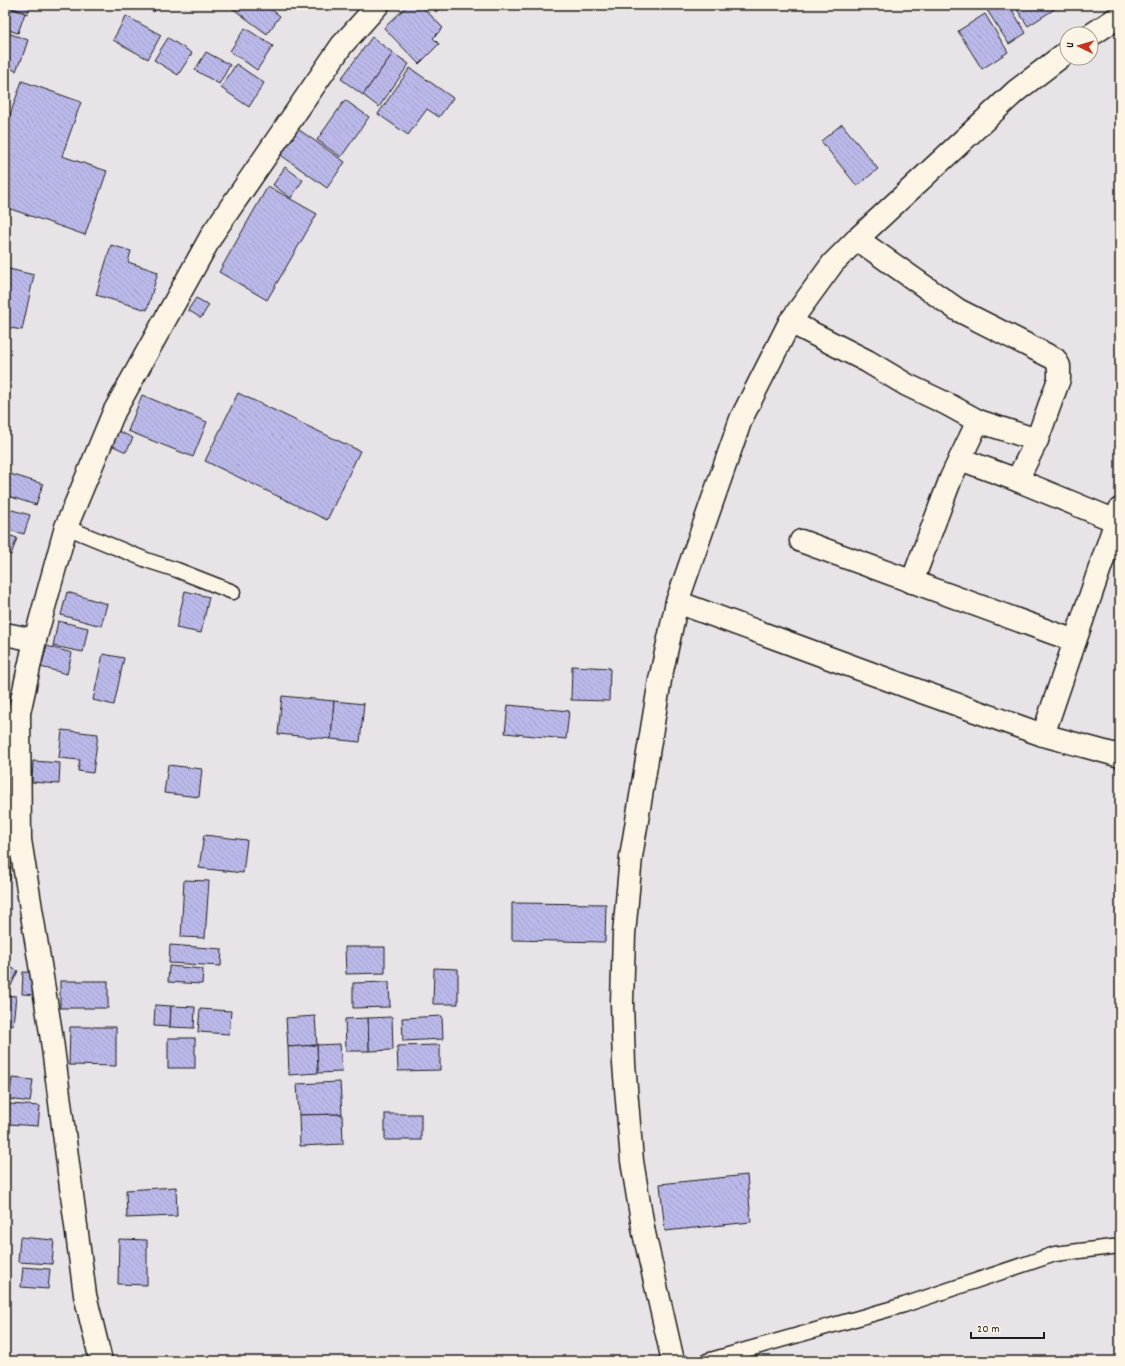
<svg xmlns="http://www.w3.org/2000/svg" width="1125" height="1366" font-family="Dekko,sans-serif">
<style>
.building{fill:url(#building-back-hatch);stroke:#1c1c1c}
.lines{fill:none;stroke-linecap:round;stroke-linejoin:round}
.lane-casing{stroke:#1c1c1c;stroke-width:17}
.street-casing{stroke:#1c1c1c;stroke-width:25}
.lane{stroke:#fcf5e5;stroke-width:14}
.street{stroke:#fcf5e5;stroke-width:22}
</style>
<defs>
<pattern id="building-back-hatch" width="6" height="6" patternUnits="userSpaceOnUse"><rect width="6" height="6" fill="#bbb9ea"/><path d="M-1 5l2 2M0 0l6 6M5-1l2 2" fill="none" stroke="#a09ec8"/></pattern>
</defs>
<rect width="100%" height="100%" fill="#e8e3e6"/>
<filter id="ink" filterUnits="userSpaceOnUse"><feTurbulence type="fractalNoise" baseFrequency=".025" numOctaves="2"/><feDisplacementMap in="SourceGraphic" scale="8" xChannelSelector="R" yChannelSelector="G"/><feConvolveMatrix kernelMatrix="1 2 1 2 8 2 1 2 1" color-interpolation-filters="sRGB"/></filter>
<g filter="url(#ink)">
<!-- building -->
<g class="building">
<path d="M 7,5 L 31,5 L 27,14 Z"/>
<path d="M 143,5 L 158,5 L 154,12 Z"/>
<path d="M 234,5 L 265,5 L 280,16 L 267,34 L 232,8 Z"/>
<path d="M 408,5 L 421,5 L 443,28 L 433,38 L 439,44 L 419,64 L 384,28 Z"/>
<path d="M 429,5 L 443,5 L 436,12 Z"/>
<path d="M 989,5 L 1009,5 L 1026,33 L 1009,44 L 985,7 Z"/>
<path d="M 1014,5 L 1061,5 L 1028,26 Z"/>
<path d="M 5,6 L 25,13 L 18,33 L 5,29 Z"/>
<path d="M 985,14 L 1008,52 L 982,69 L 958,31 Z"/>
<path d="M 126,16 L 161,35 L 148,59 L 113,40 Z"/>
<path d="M 245,28 L 273,46 L 257,70 L 230,51 Z"/>
<path d="M 5,32 L 28,40 L 21,61 L 20,61 L 16,71 L 5,66 Z"/>
<path d="M 372,37 L 393,53 L 363,95 L 341,79 Z"/>
<path d="M 168,38 L 192,53 L 178,75 L 154,60 Z"/>
<path d="M 206,52 L 230,65 L 219,84 L 195,70 Z"/>
<path d="M 393,53 L 409,64 L 379,107 L 363,95 Z"/>
<path d="M 236,64 L 264,83 L 249,107 L 221,88 Z"/>
<path d="M 410,68 L 453,98 L 439,117 L 427,109 L 408,135 L 378,114 Z"/>
<path d="M 22,81 L 81,102 L 62,156 L 107,171 L 85,235 L 5,207 L 5,129 Z"/>
<path d="M 345,100 L 369,117 L 341,157 L 317,140 Z"/>
<path d="M 842,124 L 878,169 L 857,186 L 821,141 Z"/>
<path d="M 295,127 L 345,162 L 327,188 L 278,153 Z"/>
<path d="M 285,167 L 303,180 L 291,198 L 273,185 Z"/>
<path d="M 268,186 L 317,214 L 267,300 L 219,272 Z"/>
<path d="M 111,245 L 131,251 L 128,262 L 158,272 L 147,310 L 96,295 Z"/>
<path d="M 5,268 L 34,275 L 22,330 L 5,327 Z"/>
<path d="M 196,298 L 209,305 L 201,318 L 188,310 Z"/>
<path d="M 238,393 L 360,451 L 327,520 L 205,461 Z"/>
<path d="M 142,395 L 207,422 L 193,457 L 128,431 Z"/>
<path d="M 116,430 L 133,438 L 126,452 L 109,444 Z"/>
<path d="M 7,473 L 43,484 L 36,505 L 5,495 L 5,479 Z"/>
<path d="M 5,508 L 30,515 L 24,534 L 5,529 Z"/>
<path d="M 5,534 L 17,538 L 11,555 L 5,553 Z"/>
<path d="M 185,591 L 209,597 L 201,633 L 176,628 Z"/>
<path d="M 67,592 L 107,604 L 101,626 L 61,615 Z"/>
<path d="M 58,621 L 88,628 L 83,652 L 53,646 Z"/>
<path d="M 47,646 L 72,653 L 67,674 L 41,667 Z"/>
<path d="M 103,654 L 124,658 L 114,705 L 93,700 Z"/>
<path d="M 572,666 L 610,668 L 609,701 L 571,700 Z"/>
<path d="M 282,696 L 334,701 L 331,739 L 278,734 Z"/>
<path d="M 334,701 L 364,704 L 360,742 L 331,739 Z"/>
<path d="M 508,705 L 569,711 L 566,739 L 505,733 Z"/>
<path d="M 62,730 L 98,734 L 93,773 L 78,771 L 80,760 L 59,758 Z"/>
<path d="M 33,761 L 60,763 L 59,784 L 32,782 Z"/>
<path d="M 168,765 L 202,769 L 199,797 L 164,793 Z"/>
<path d="M 204,835 L 247,840 L 243,873 L 199,868 Z"/>
<path d="M 5,856 L 11,856 L 10,880 L 5,880 Z"/>
<path d="M 184,880 L 209,881 L 205,938 L 181,937 Z"/>
<path d="M 512,903 L 606,904 L 605,942 L 512,940 Z"/>
<path d="M 170,945 L 222,949 L 221,966 L 169,963 Z"/>
<path d="M 345,947 L 385,947 L 385,973 L 346,974 Z"/>
<path d="M 5,965 L 18,971 L 8,992 L 5,991 Z"/>
<path d="M 169,966 L 203,969 L 202,984 L 168,982 Z"/>
<path d="M 434,968 L 458,969 L 458,1004 L 433,1004 Z"/>
<path d="M 23,972 L 40,973 L 38,995 L 22,994 Z"/>
<rect x="60" y="981" width="48" height="27"/>
<path d="M 389,982 L 390,1007 L 353,1008 L 353,983 Z"/>
<path d="M 5,995 L 16,996 L 13,1025 L 5,1025 Z"/>
<path d="M 155,1005 L 171,1006 L 170,1027 L 154,1026 Z"/>
<path d="M 171,1006 L 195,1007 L 194,1028 L 170,1027 Z"/>
<path d="M 200,1009 L 231,1011 L 229,1034 L 198,1032 Z"/>
<path d="M 315,1016 L 317,1045 L 288,1047 L 286,1018 Z"/>
<path d="M 442,1016 L 443,1039 L 403,1041 L 402,1018 Z"/>
<path d="M 392,1017 L 393,1050 L 369,1051 L 368,1018 Z"/>
<path d="M 368,1018 L 369,1051 L 346,1051 L 345,1019 Z"/>
<path d="M 70,1027 L 116,1027 L 116,1066 L 69,1065 Z"/>
<rect x="168" y="1038" width="27" height="30"/>
<path d="M 340,1044 L 342,1072 L 318,1073 L 317,1045 Z"/>
<path d="M 317,1045 L 318,1073 L 289,1075 L 288,1047 Z"/>
<path d="M 440,1045 L 440,1070 L 398,1071 L 397,1046 Z"/>
<path d="M 12,1078 L 33,1080 L 30,1102 L 9,1099 Z"/>
<path d="M 340,1082 L 342,1114 L 299,1115 L 297,1084 Z"/>
<path d="M 10,1104 L 40,1106 L 38,1126 L 8,1124 Z"/>
<path d="M 342,1114 L 343,1144 L 300,1146 L 299,1115 Z"/>
<rect x="385" y="1114" width="36" height="26"/>
<path d="M 747,1175 L 751,1222 L 665,1231 L 660,1184 Z"/>
<path d="M 176,1187 L 177,1216 L 127,1218 L 126,1190 Z"/>
<path d="M 20,1237 L 54,1240 L 52,1264 L 18,1262 Z"/>
<path d="M 119,1239 L 147,1240 L 147,1285 L 118,1284 Z"/>
<path d="M 23,1267 L 50,1269 L 48,1289 L 21,1287 Z"/>
</g>
<g class="lines">
<!-- lane casing -->
<g class="lane-casing">
<g id="lane">
<path d="M 66,527 L 149,561 L 177,570 L 233,592"/>
<path d="M 707,1361 L 904,1305 L 1055,1254 L 1120,1246"/>
</g>
</g>
<!-- street casing -->
<g class="street-casing">
<g id="street">
<path d="M 1091,35 L 1120,16"/>
<path d="M 857,239 L 958,310 L 1055,359 L 1059,366 L 1059,379 L 1037,440 L 1017,480"/>
<path d="M 790,322 L 867,361 L 907,385 L 947,404 L 978,421 L 1037,440"/>
<path d="M 960,459 L 1017,480 L 1116,521"/>
<path d="M 801,541 L 1075,641"/>
<path d="M 912,582 L 951,478 L 978,421"/>
<path d="M 677,602 L 922,692 L 1043,735 L 1120,756"/>
<path d="M 5,634 L 35,640"/>
<path d="M 1043,735 L 1120,509"/>
<path d="M 101,1361 L 85,1295 L 51,1033 L 20,840 L 19,713 L 35,640 L 66,527 L 114,412 L 213,233 L 342,45 L 378,5"/>
<path d="M 673,1361 L 644,1233 L 632,1161 L 624,1064 L 622,1003 L 624,934 L 631,857 L 660,680 L 677,602 L 741,419 L 790,322 L 833,263 L 857,239 L 1016,91 L 1067,52"/>
</g>
</g>
<!-- lane -->
<use href="#lane" class="lane"/>
<!-- street -->
<use href="#street" class="street"/>
</g>
</g>
<!-- margin -->
<rect width="1125" height="1366" fill="none" stroke="#fcf5e5" stroke-width="20"/>
<rect x="10" y="10" width="1105" height="1346" fill="none" stroke="#1c1c1c" stroke-width="1.5" filter="url(#ink)"/>
<!-- north arrow -->
<g transform="translate(1079 46) rotate(275)"><circle r="19" fill="#fcf5e5" stroke="#a29e95"/>
<path d="M0-3L7 15L0 10L-7 15Z" fill="#c8321e"/>
<text y="-6" font-size="11" font-weight="bold" text-anchor="middle" fill="#1c1c1c">U</text>
</g>
<!-- scale -->
<path d="M971 1332v6h73v-6" fill="none" stroke="#1c1c1c" stroke-width="2"/>
<text x="977" y="1332" font-size="12" fill="#1c1c1c" stroke="#fcf5e5" stroke-width="3" paint-order="stroke">20 m</text>
</svg>
